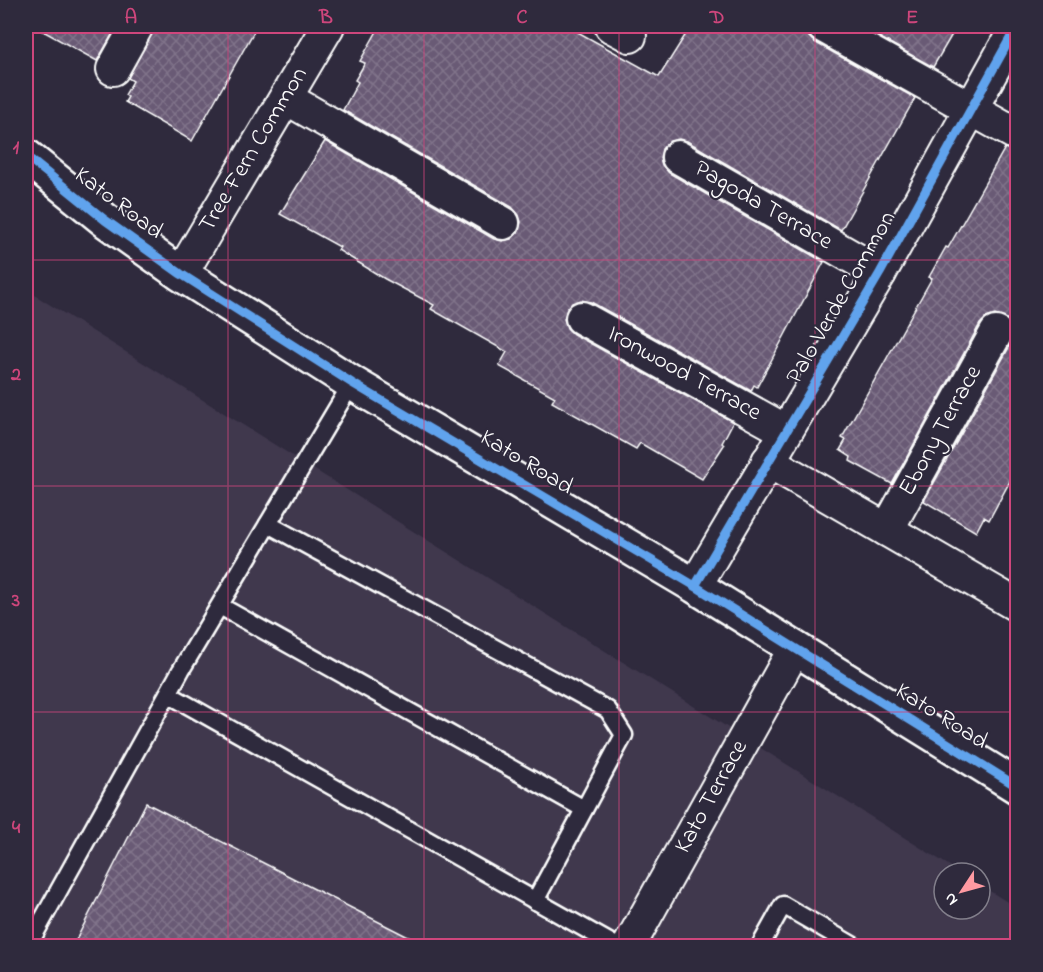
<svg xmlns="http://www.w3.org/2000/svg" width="1043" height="972" font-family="'Indie Flower',sans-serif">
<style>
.built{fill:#40384e}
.building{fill:url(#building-cross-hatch);stroke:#fff;stroke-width:1.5}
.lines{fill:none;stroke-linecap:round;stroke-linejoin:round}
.lane-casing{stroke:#fff;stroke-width:21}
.street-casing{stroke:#fff;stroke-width:36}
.secondary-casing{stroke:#fff;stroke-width:38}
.lane{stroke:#2f2a3d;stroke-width:16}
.street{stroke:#2f2a3d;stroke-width:32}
.secondary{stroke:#2f2a3d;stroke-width:33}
.cycleway-casing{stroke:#2f2a3d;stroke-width:13}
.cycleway{stroke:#60a3ed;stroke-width:9}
.grid{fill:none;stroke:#ce467c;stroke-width:1.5;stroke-opacity:0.55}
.labels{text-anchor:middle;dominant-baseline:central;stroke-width:4.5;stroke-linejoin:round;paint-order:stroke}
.street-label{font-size:24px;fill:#fff;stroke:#2f2a3d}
.neatline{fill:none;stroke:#ce467c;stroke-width:2}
.grid-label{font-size:20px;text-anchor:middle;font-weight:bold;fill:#ce467c}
</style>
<defs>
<pattern id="building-cross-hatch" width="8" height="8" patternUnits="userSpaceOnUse" patternTransform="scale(1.5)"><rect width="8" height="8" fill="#695a75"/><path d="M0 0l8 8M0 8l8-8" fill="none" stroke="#80738a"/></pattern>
</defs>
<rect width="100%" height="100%" fill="#2f2a3d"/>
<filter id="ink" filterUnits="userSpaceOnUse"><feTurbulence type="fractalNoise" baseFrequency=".0167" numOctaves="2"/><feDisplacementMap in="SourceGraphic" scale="12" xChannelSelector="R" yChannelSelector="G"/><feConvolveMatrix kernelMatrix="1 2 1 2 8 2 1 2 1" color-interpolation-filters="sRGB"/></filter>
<g filter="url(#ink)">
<!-- built -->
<path class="built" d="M 26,285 L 36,296 L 961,873 L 944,873 L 944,909 L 980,909 L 980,885 L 1017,908 L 1017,946 L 26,946 Z"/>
<!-- building -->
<g class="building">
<path d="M 34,26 L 117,26 L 97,61 Z"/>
<path d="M 155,26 L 257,26 L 192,141 L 125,102 L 128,97 L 125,95 L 133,81 L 128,78 Z"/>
<path d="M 380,26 L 567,26 L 659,77 L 691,26 L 805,26 L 807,35 L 814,42 L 915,98 L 841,230 L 687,141 L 679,139 L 670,141 L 662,149 L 660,158 L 662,165 L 669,173 L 824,262 L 757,387 L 754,385 L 751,391 L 591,302 L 581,300 L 572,303 L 567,309 L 564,319 L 567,328 L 573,334 L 733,422 L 722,443 L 724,445 L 702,479 L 640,443 L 636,449 L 552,402 L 555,397 L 499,366 L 507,352 L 431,309 L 434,305 L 385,279 L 338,250 L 340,247 L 280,214 L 325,141 L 494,239 L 502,241 L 511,239 L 519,231 L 521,222 L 519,215 L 512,207 L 343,110 L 358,82 L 355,80 L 365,63 L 360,61 Z"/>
<path d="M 859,26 L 957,26 L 933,67 Z"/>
<path d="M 1005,148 L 1017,153 L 1017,468 L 989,520 L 984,517 L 976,532 L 924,501 L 1012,342 L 1014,332 L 1012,324 L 1005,318 L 995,315 L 986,318 L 980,324 L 892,484 L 850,461 L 851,457 L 840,450 L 846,440 L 842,438 L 932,278 L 929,277 L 946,247 L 948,248 Z"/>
<path d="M 146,803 L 426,946 L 73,946 Z"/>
</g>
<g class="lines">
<!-- lane casing -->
<g class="lane-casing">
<g id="lane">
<path d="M 268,524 L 608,710 L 624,735 L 535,901"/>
<path d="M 220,606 L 584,809"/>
<path d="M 168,694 L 616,946"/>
<path d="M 28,946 L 181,670 L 352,383"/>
<path d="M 760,946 L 783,905 L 854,946"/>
</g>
</g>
<!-- street casing -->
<g class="street-casing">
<g id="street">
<path d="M 611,26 L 630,36"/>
<path d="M 823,26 L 1018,135"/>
<path d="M 113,69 L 137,26"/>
<path d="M 286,98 L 503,223"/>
<path d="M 678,157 L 880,273"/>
<path d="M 181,274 L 328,26"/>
<path d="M 582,318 L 786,431"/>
<path d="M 768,461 L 1018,606"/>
<path d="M 887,530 L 996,333"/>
<path d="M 695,586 L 880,273 L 1017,26"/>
<path d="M 629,946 L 795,648"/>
</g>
</g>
<!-- secondary casing -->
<g class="secondary-casing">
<path id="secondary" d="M 26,156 L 105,220 L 181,274 L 352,383 L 695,586 L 1018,787"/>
</g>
<!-- lane -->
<use href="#lane" class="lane"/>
<!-- street -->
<use href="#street" class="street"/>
<!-- secondary -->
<use href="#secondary" class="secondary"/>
<!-- cycleway casing -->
<g class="cycleway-casing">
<g id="cycleway">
<path d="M 26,156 L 105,220 L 181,274 L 352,383 L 695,586 L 1018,787"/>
<path d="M 695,586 L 880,273 L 1017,26"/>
</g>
</g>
<!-- cycleway -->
<use href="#cycleway" class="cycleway"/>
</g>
</g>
<!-- grid -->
<path class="grid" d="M 228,26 L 228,946M 424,26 L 424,946M 619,26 L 619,946M 815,26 L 815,946M 26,260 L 1018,260M 26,486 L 1018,486M 26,712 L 1018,712"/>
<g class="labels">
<!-- street labels -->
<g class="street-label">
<text transform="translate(254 150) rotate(-59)">Tree Fern Common</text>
<text transform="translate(118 204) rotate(37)">Kato Road</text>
<text transform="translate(763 206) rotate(30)">Pagoda Terrace</text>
<text transform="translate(842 298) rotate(-60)">Palo Verde Common</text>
<text transform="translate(684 374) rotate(29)">Ironwood Terrace</text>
<text transform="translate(941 431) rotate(-61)">Ebony Terrace</text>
<text transform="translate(526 463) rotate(31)">Kato Road</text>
<text transform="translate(941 717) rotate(32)">Kato Road</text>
<text transform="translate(712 797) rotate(-61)">Kato Terrace</text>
</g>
</g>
<!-- margin -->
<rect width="1043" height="972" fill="none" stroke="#2f2a3d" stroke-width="66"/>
<!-- north arrow -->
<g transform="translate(962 891) rotate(234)"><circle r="28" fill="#2f2a3d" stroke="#827f8b" stroke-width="1.5"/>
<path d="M0-4.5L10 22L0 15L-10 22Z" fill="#ff9aa2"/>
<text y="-9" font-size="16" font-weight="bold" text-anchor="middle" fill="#ffffff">N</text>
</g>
<rect x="33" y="33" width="977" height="906" class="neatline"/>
<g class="grid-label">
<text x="131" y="23">A</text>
<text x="326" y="23">B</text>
<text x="522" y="23">C</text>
<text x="717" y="23">D</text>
<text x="912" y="23">E</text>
<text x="16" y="153">1</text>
<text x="16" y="380">2</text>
<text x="16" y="606">3</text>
<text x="16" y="833">4</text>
</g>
</svg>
